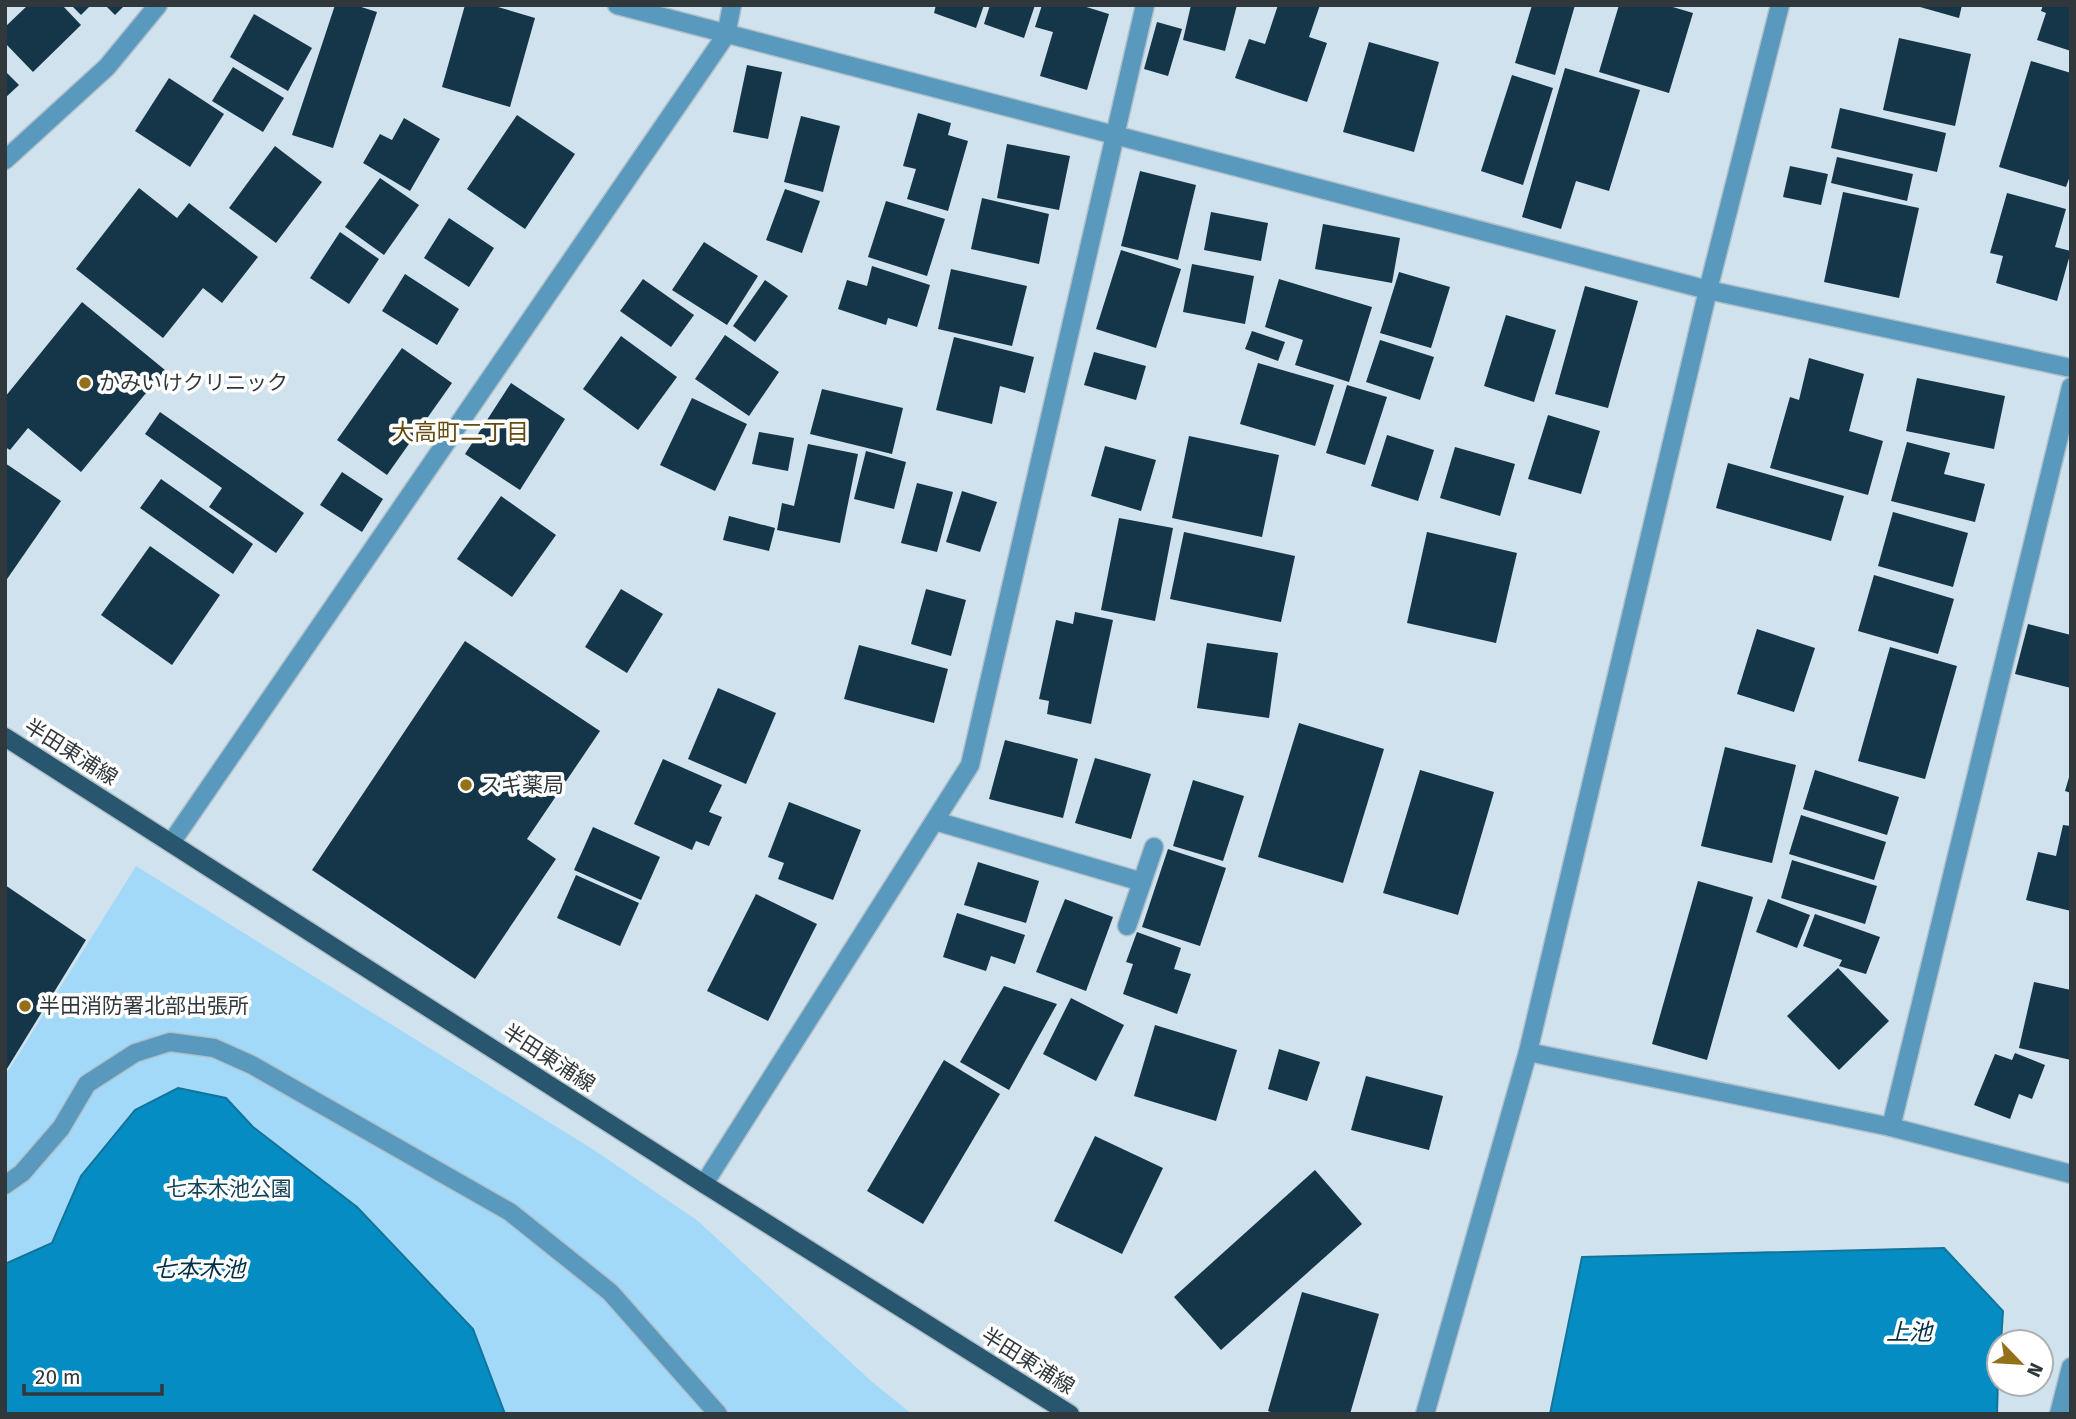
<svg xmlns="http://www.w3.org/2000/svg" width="2076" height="1419" font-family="'Fira Sans','Noto Sans JP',sans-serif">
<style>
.green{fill:#a3d9f8}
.water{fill:#058dc3;stroke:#12749a;stroke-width:2}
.building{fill:#143648}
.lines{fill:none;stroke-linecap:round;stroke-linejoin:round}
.minor-casing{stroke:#b0c0ca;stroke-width:21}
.major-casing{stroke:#b0c0ca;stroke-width:21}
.minor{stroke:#5999bd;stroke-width:18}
.major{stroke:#29566f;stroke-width:18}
.poi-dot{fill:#947119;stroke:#fff;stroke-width:2.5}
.labels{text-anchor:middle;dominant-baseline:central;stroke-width:7;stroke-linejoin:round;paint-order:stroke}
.poi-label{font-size:21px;fill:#31383c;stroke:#fff;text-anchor:start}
.street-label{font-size:21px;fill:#31383c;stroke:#fff}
.park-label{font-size:21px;fill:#15435a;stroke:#fff}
.neighbourhood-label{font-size:23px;fill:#654d12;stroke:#fff}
.water-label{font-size:23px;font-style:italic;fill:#003047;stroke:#fff}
</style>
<rect width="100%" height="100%" fill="#d0e2ed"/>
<!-- green -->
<path class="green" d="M 136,866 L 597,1152 L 698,1221 L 871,1381 L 912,1414 L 5,1414 L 5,1076 Z"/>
<!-- water -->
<g class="water">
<path d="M 178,1088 L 226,1098 L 253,1127 L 357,1207 L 473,1329 L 505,1414 L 5,1414 L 5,1264 L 52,1243 L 81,1176 L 135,1110 Z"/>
<path d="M 1944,1248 L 2003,1311 L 2001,1342 L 1999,1342 L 1997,1414 L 1550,1414 L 1582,1257 Z"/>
</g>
<!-- building -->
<g class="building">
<path d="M 28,5 L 62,5 L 81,25 L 33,72 L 5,43 L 5,27 Z"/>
<path d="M 71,5 L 91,5 L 81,15 Z"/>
<path d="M 105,5 L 125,5 L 115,15 Z"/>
<path d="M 335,5 L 355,5 L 377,12 L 333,148 L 292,135 Z"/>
<path d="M 465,5 L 491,5 L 535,18 L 510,107 L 442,87 Z"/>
<path d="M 936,5 L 984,5 L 976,28 L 934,13 Z"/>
<path d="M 990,5 L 1035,5 L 1024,38 L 984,24 Z"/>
<path d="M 1042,5 L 1080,5 L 1109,14 L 1087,90 L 1040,76 L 1053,32 L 1035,27 Z"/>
<path d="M 1191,5 L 1237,5 L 1225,51 L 1183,40 Z"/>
<path d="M 1278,5 L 1320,5 L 1309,37 L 1327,43 L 1307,102 L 1235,78 L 1249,39 L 1265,44 Z"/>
<path d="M 1532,5 L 1575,5 L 1555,75 L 1515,63 Z"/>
<path d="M 1619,5 L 1666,5 L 1693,13 L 1669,93 L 1599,72 Z"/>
<path d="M 1913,5 L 1962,5 L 1959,18 Z"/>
<path d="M 2043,5 L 2071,5 L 2071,51 L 2037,40 L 2046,13 L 2041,11 Z"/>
<path d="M 254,14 L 312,48 L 288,91 L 230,57 Z"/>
<path d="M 1157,22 L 1182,29 L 1168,76 L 1144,69 Z"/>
<path d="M 1899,38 L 1971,54 L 1955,126 L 1883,110 Z"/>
<path d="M 1369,42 L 1439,62 L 1414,152 L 1343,132 Z"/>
<path d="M 2031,61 L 2071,73 L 2071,173 L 2066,187 L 1999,167 Z"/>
<path d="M 747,65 L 782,72 L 768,139 L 733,132 Z"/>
<path d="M 233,67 L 284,98 L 263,132 L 212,101 Z"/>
<path d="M 1565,68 L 1640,90 L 1609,191 L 1576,181 L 1561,229 L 1522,217 Z"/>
<path d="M 5,71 L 19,85 L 5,98 Z"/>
<path d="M 1512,75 L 1553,88 L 1523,185 L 1481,171 Z"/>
<path d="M 169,78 L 224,114 L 190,167 L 135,131 Z"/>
<path d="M 1840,108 L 1946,133 L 1937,172 L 1831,148 Z"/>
<path d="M 918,113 L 951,123 L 948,135 L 968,141 L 948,211 L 907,199 L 916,169 L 903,166 Z"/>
<path d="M 517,115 L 575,154 L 525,229 L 467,189 Z"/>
<path d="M 801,116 L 840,126 L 823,192 L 784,182 Z"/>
<path d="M 404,118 L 440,139 L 410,191 L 363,163 L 380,134 L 392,140 Z"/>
<path d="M 1007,144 L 1070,156 L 1059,210 L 997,198 Z"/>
<path d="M 275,146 L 322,182 L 276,243 L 229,208 Z"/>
<path d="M 1837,157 L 1913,174 L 1907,201 L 1831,183 Z"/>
<path d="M 1790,166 L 1828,174 L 1821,205 L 1783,197 Z"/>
<path d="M 1140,171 L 1196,185 L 1178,260 L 1121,246 Z"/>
<path d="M 380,178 L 419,205 L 384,255 L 345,227 Z"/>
<path d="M 139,188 L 177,218 L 189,203 L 258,257 L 222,303 L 203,288 L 163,338 L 76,269 Z"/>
<path d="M 785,189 L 820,201 L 802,253 L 766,240 Z"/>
<path d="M 1843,192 L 1919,208 L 1899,298 L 1824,282 Z"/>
<path d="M 2007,193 L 2066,209 L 2055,247 L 2071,251 L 2057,301 L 1996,283 L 2003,256 L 1990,253 Z"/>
<path d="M 982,198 L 1049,214 L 1039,264 L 971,249 Z"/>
<path d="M 886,201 L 945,219 L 927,276 L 868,257 Z"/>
<path d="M 1211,212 L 1268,223 L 1261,261 L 1204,250 Z"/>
<path d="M 449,218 L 494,248 L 469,287 L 424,258 Z"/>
<path d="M 1323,224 L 1400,238 L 1392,283 L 1315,269 Z"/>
<path d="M 340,232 L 379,259 L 349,304 L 310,278 Z"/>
<path d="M 704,242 L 758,276 L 727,325 L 672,290 Z"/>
<path d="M 1121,250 L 1181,269 L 1156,348 L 1096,329 Z"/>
<path d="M 1192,264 L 1254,276 L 1245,324 L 1183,312 Z"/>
<path d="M 872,266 L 930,285 L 917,327 L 888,318 L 886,325 L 838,309 L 847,280 L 867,286 Z"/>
<path d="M 951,269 L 1027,286 L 1012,346 L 938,329 Z"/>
<path d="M 1399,272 L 1450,287 L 1431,348 L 1380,333 Z"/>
<path d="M 405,274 L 459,309 L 437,345 L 382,311 Z"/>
<path d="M 643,279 L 694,315 L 671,347 L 620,311 Z"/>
<path d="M 1279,279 L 1372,307 L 1349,382 L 1295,365 L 1303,340 L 1265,327 Z"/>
<path d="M 765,280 L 788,296 L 755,342 L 733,326 Z"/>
<path d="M 1585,286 L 1638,301 L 1608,408 L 1555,394 Z"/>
<path d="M 82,302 L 165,370 L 81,472 L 28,428 L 10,450 L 5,447 L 5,397 Z"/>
<path d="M 1506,315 L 1556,330 L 1534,402 L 1484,386 Z"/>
<path d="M 1252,331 L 1285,342 L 1278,361 L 1245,349 Z"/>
<path d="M 725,335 L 779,372 L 749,416 L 695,379 Z"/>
<path d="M 621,336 L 677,377 L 638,430 L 583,389 Z"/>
<path d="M 954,337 L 1034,357 L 1025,393 L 1000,386 L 992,424 L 936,410 Z"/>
<path d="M 1380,340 L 1434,357 L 1420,400 L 1366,382 Z"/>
<path d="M 402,348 L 452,383 L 387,475 L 337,440 Z"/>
<path d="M 1094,352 L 1146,366 L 1136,400 L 1084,385 Z"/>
<path d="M 1809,358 L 1864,374 L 1849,431 L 1883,441 L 1868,495 L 1770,468 L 1790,397 L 1799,400 Z"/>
<path d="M 1258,363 L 1334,385 L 1315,446 L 1240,424 Z"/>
<path d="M 1917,378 L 2005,396 L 1994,449 L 1906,431 Z"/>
<path d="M 511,383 L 565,419 L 520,490 L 465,454 Z"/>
<path d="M 1347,385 L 1387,397 L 1365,465 L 1326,453 Z"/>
<path d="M 822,389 L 903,408 L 892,454 L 810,434 Z"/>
<path d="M 692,398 L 747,424 L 715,491 L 660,465 Z"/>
<path d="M 160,412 L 304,513 L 276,553 L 209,507 L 222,488 L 145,434 Z"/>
<path d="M 1548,415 L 1600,431 L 1581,494 L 1528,479 Z"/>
<path d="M 759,432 L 794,438 L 788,471 L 752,464 Z"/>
<path d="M 1387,435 L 1434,450 L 1418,501 L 1371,486 Z"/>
<path d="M 1189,436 L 1279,455 L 1262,537 L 1172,518 Z"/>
<path d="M 1907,442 L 1950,453 L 1944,474 L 1985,484 L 1975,522 L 1891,501 Z"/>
<path d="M 808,444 L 858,454 L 840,543 L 777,530 L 782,503 L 794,506 Z"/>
<path d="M 1105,446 L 1156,460 L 1141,511 L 1091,496 Z"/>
<path d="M 1455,447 L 1515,464 L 1500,516 L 1440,498 Z"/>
<path d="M 866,451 L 906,462 L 894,509 L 854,499 Z"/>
<path d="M 5,463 L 61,501 L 5,582 Z"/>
<path d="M 1728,463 L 1844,496 L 1831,541 L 1716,508 Z"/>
<path d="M 342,472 L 383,499 L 362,532 L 320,505 Z"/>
<path d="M 161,479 L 253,544 L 233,574 L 140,508 Z"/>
<path d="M 917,483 L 953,492 L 937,552 L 901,543 Z"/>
<path d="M 962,491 L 997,502 L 980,552 L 946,542 Z"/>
<path d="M 501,496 L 556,535 L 512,597 L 457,559 Z"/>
<path d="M 1893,512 L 1968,533 L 1953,587 L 1878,566 Z"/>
<path d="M 729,516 L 775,528 L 769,551 L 723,540 Z"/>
<path d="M 1119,518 L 1173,528 L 1155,621 L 1101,610 Z"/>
<path d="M 1184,532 L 1295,556 L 1281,622 L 1170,599 Z"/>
<path d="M 1427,532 L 1517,553 L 1496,643 L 1407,623 Z"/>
<path d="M 150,546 L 220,595 L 172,665 L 101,615 Z"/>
<path d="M 1874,575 L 1954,599 L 1938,654 L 1858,631 Z"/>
<path d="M 621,589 L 663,614 L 627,673 L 585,647 Z"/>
<path d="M 926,589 L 966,600 L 951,656 L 911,644 Z"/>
<path d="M 1075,612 L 1113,620 L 1091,724 L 1047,714 L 1049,701 L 1039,699 L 1056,620 L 1073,624 Z"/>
<path d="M 2028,624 L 2071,635 L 2071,688 L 2015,674 Z"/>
<path d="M 1757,629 L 1815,648 L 1794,712 L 1737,694 Z"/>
<path d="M 465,641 L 600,731 L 527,839 L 556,859 L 475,979 L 312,870 Z"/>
<path d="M 1207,643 L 1278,653 L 1269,718 L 1197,708 Z"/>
<path d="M 859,645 L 948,669 L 934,723 L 844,699 Z"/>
<path d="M 1890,647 L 1957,666 L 1925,779 L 1858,761 Z"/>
<path d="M 718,688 L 776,713 L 746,784 L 688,759 Z"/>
<path d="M 1299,723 L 1384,749 L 1343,883 L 1258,857 Z"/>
<path d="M 1005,740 L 1078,759 L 1063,818 L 989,799 Z"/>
<path d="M 1725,747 L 1796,765 L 1772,863 L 1701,846 Z"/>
<path d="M 1095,758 L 1151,774 L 1131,839 L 1075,823 Z"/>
<path d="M 663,759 L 722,785 L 709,812 L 722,817 L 709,846 L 696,841 L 692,850 L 634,824 Z"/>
<path d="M 1420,770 L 1494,792 L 1458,915 L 1383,893 Z"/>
<path d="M 1815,770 L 1899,797 L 1887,835 L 1803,809 Z"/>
<path d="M 2070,774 L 2071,774 L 2071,793 L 2065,791 Z"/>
<path d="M 1193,780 L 1244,796 L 1223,861 L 1173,846 Z"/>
<path d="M 789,802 L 861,830 L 833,900 L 778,879 L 784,863 L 768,857 Z"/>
<path d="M 1801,815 L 1886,842 L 1874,880 L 1789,854 Z"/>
<path d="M 2063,825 L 2071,826 L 2071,911 L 2026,900 L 2038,852 L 2056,856 Z"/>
<path d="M 593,827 L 660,857 L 641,900 L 574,870 Z"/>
<path d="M 1168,849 L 1226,868 L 1200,946 L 1142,927 Z"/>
<path d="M 1792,860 L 1877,886 L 1865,924 L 1781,898 Z"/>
<path d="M 978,862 L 1039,881 L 1026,923 L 964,905 Z"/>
<path d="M 576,875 L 639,903 L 620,946 L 557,918 Z"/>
<path d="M 1698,881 L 1753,897 L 1707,1060 L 1652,1044 Z"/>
<path d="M 5,885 L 86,940 L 5,1072 Z"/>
<path d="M 756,894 L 817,924 L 768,1021 L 707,991 Z"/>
<path d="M 1065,899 L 1113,917 L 1086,991 L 1036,972 Z"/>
<path d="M 1768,899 L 1810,915 L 1797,948 L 1756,932 Z"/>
<path d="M 957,913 L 1025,935 L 1015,964 L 991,956 L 986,971 L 943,957 Z"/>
<path d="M 1815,914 L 1880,937 L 1866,974 L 1839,966 L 1842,960 L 1803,946 Z"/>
<path d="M 1137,932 L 1181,948 L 1174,969 L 1191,974 L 1177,1014 L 1123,994 L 1133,964 L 1126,962 Z"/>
<path d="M 1838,968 L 1889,1021 L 1839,1070 L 1787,1016 Z"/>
<path d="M 2034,982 L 2071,990 L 2071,1060 L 2019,1048 Z"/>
<path d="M 1004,986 L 1057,1004 L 1009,1090 L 960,1062 Z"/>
<path d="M 1071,998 L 1124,1025 L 1096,1081 L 1043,1054 Z"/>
<path d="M 1155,1025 L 1237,1050 L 1216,1121 L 1134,1096 Z"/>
<path d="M 1279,1049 L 1320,1062 L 1307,1101 L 1268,1089 Z"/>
<path d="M 2015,1053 L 2045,1065 L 2032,1099 L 2019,1094 L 2010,1119 L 1974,1105 L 1995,1054 L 2012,1060 Z"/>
<path d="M 944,1060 L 1000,1094 L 923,1224 L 867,1191 Z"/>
<path d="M 1366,1076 L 1443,1096 L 1429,1150 L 1351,1130 Z"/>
<path d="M 1095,1136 L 1163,1168 L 1122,1254 L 1054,1221 Z"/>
<path d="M 1315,1170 L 1362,1224 L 1221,1350 L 1174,1297 Z"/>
<path d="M 1302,1292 L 1379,1314 L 1350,1414 L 1276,1414 L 1268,1411 Z"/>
</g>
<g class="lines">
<!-- minor casing -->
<g class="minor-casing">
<g id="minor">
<path d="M 617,5 L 1708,290 L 2071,368"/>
<path d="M 5,160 L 107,67 L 158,5"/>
<path d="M 935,821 L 1142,882"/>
<path d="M 171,843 L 726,35 L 732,5"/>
<path d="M 1127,926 L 1154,847"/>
<path d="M 1528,1052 L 1891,1127 L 2071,1174"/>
<path d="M 1891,1127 L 2071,387"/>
<path d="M 704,1184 L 970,765 L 1145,5"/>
<path d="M 5,1185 L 22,1173 L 61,1128 L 87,1084 L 135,1053 L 170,1042 L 214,1048 L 252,1065 L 510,1212 L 610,1292 L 718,1414"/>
<path d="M 1425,1414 L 1528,1052 L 1708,290 L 1780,5"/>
<path d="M 2059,1414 L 2071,1367"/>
</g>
</g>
<!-- major casing -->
<g class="major-casing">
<path id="major" d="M 5,737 L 704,1184 L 1070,1414"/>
</g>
<!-- minor -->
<use href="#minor" class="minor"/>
<!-- major -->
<use href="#major" class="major"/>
</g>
<!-- markers -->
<g class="poi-dot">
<circle cx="85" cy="383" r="7"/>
<circle cx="466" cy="785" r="7"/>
<circle cx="25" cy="1006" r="7"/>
</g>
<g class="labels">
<!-- poi labels -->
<g class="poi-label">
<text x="99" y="383">かみいけクリニック</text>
<text x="480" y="785">スギ薬局</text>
<text x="39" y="1006">半田消防署北部出張所</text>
</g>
<!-- street labels -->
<g class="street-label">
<text transform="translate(71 752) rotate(32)">半田東浦線</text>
<text transform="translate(549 1058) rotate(33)">半田東浦線</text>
<text transform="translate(1028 1361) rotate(32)">半田東浦線</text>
</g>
<!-- park labels -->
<g class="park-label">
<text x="229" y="1189">七本木池公園</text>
</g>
<!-- neighbourhood labels -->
<g class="neighbourhood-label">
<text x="460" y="432">大高町二丁目</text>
</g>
<!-- water labels -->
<g class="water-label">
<text x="199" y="1269">七本木池</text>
<text x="1909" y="1332">上池</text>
</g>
</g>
<!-- border -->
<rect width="2076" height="1419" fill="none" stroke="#31383c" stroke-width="14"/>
<!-- north arrow -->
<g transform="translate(2020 1363) rotate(115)"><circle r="33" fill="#ffffff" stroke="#adafb1" stroke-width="2"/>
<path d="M0-5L12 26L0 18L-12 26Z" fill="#947119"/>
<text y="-10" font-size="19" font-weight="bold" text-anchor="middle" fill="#31383c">N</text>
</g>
<!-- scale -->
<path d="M24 1384v10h138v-10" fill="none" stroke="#31383c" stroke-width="3.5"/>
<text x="35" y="1384" font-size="21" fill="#31383c" stroke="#ffffff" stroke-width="5" paint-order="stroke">20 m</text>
</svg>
